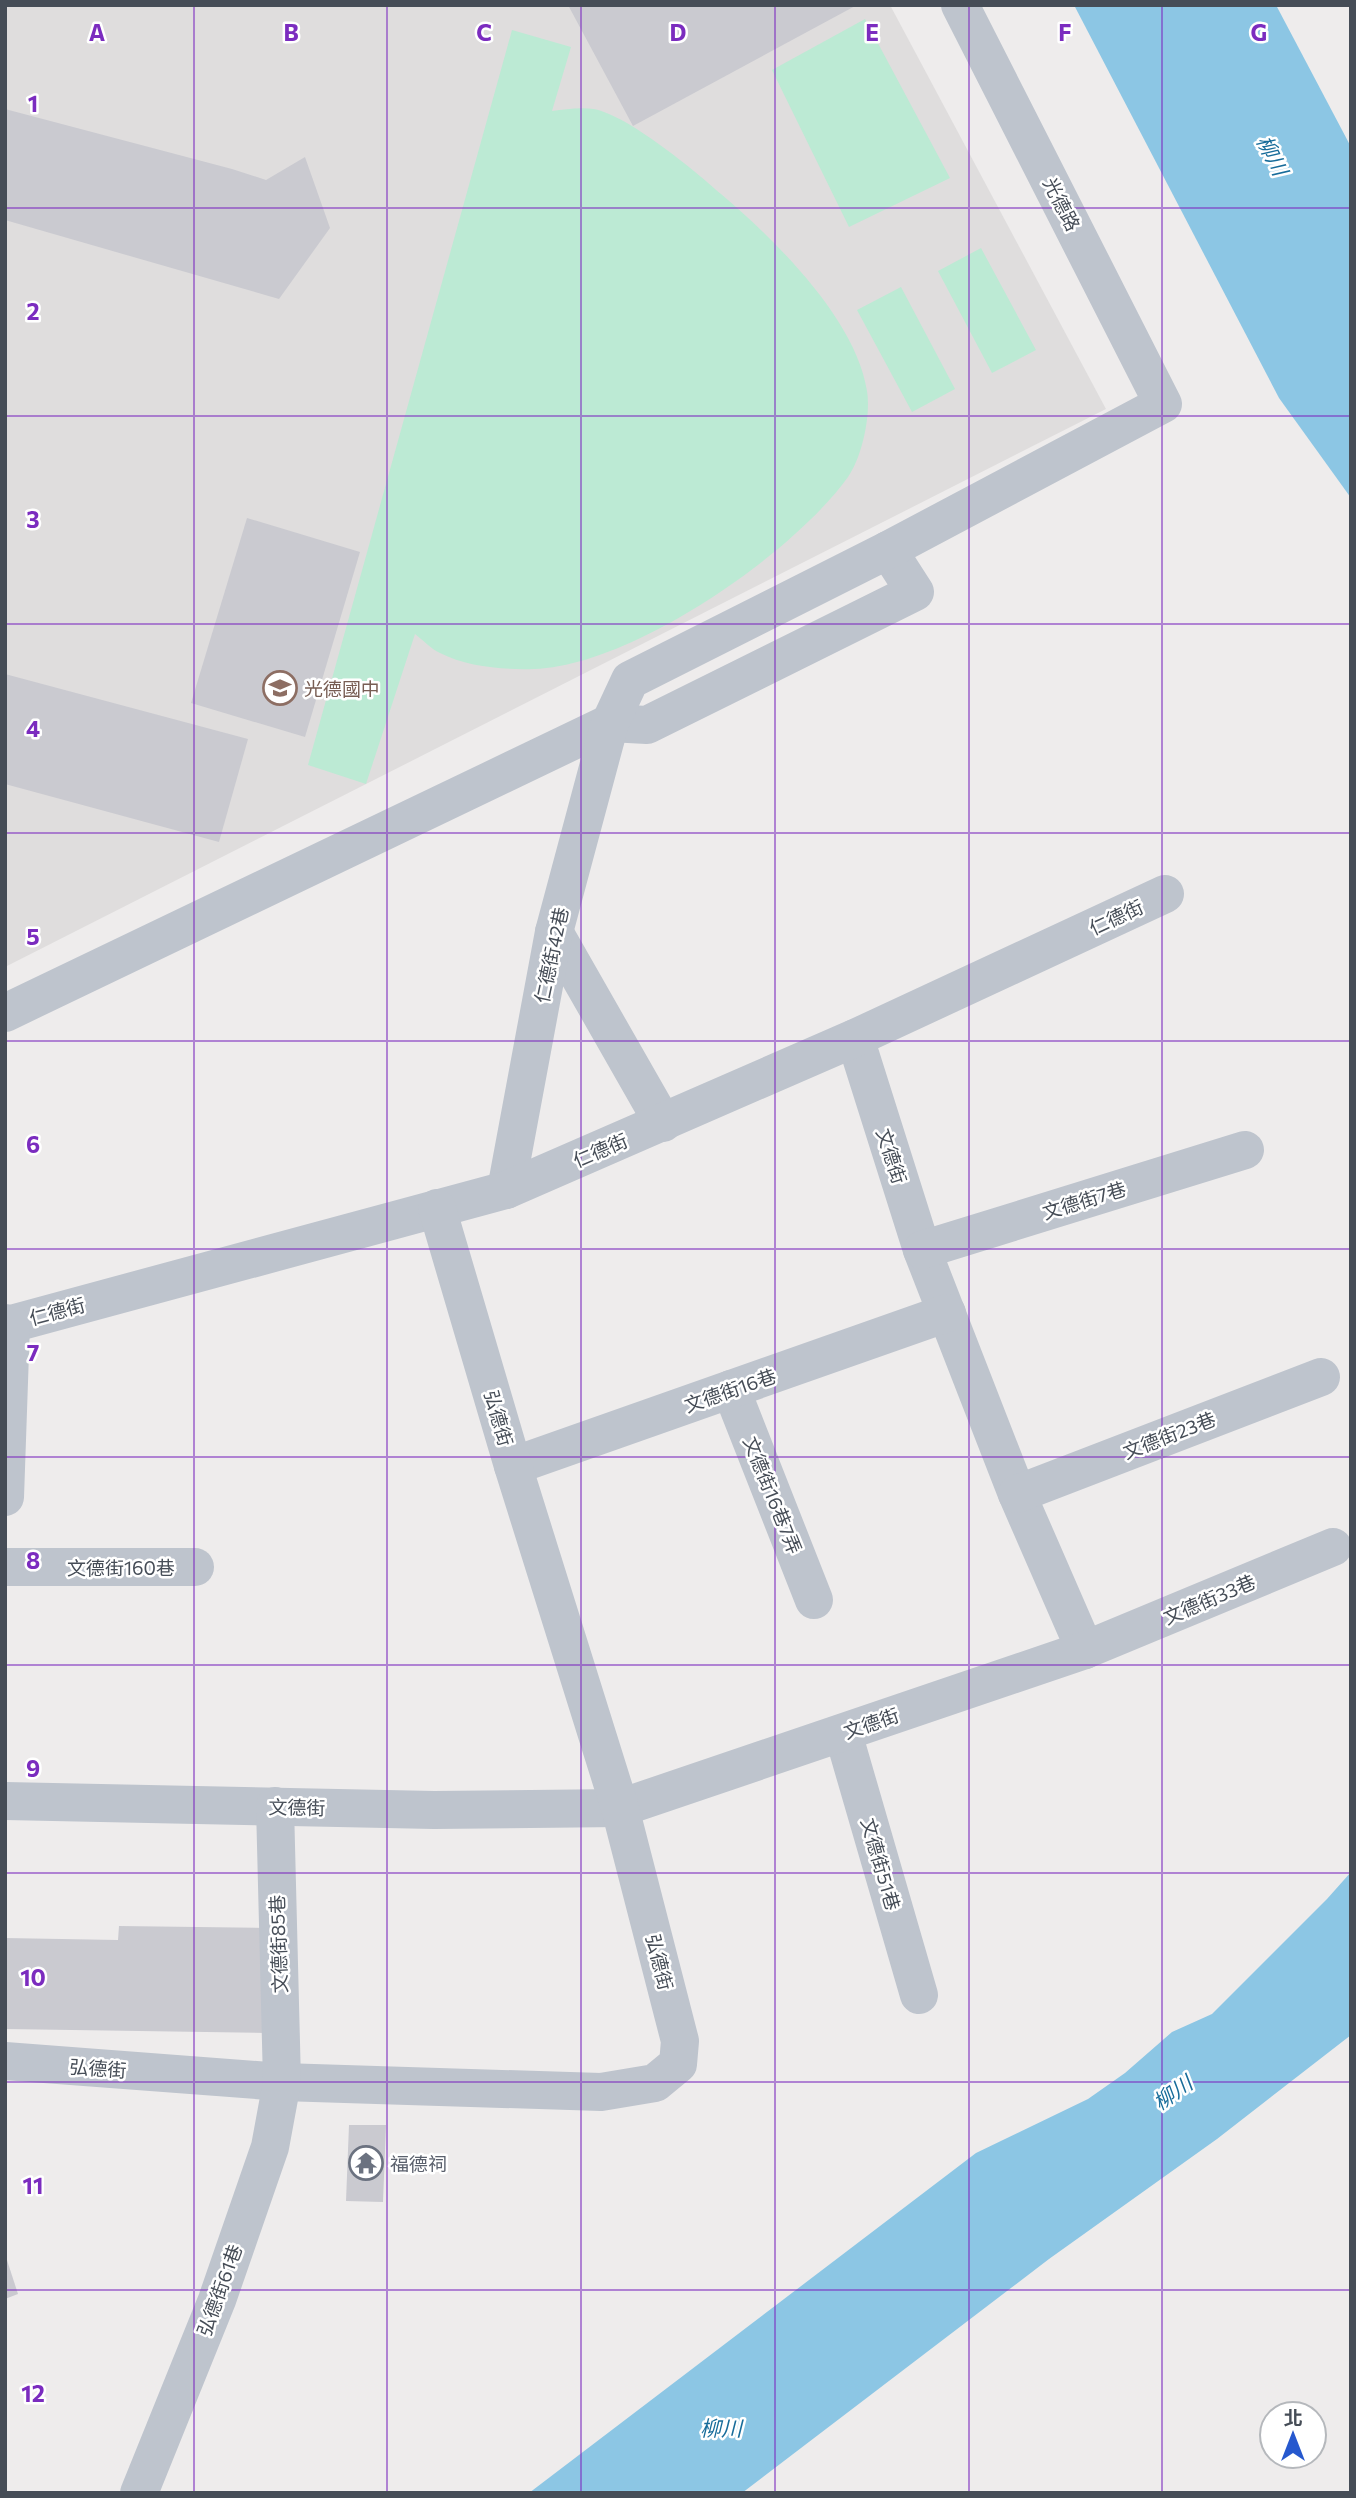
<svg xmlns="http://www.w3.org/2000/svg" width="1356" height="2498" font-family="Commissioner,'Noto Sans TC',sans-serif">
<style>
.education{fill:#dfdddd}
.green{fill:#bcead4}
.water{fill:#8cc6e4}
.building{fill:#cacad0}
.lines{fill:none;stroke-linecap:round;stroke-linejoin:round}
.minor{stroke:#bec4cd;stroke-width:38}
.grid{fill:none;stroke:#7b2cbf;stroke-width:2;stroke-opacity:0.55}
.labels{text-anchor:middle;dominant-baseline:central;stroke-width:5;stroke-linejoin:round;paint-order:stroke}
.street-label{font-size:19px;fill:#464d57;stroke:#fff}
.education-label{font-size:19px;fill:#785e54;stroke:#fff;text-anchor:start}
.worship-label{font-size:19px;fill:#5b616d;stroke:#fff;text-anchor:start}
.water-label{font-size:21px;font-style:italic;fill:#176c9a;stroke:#fff}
.grid-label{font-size:23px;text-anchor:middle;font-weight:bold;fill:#7b2cbf;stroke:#fff;stroke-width:5;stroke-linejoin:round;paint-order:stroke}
</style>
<rect width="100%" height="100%" fill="#eeecec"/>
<!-- education -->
<path class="education" d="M 5,5 L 890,5 L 1106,409 L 5,967 Z"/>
<!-- green -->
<g class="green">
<path d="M 865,19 L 950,178 L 849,227 L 772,70 Z"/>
<path d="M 512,30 L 571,47 L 552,111 C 566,109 580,107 594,109 C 629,116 694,170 721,194 C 775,240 856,319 867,391 C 871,416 862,457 848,477 C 792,555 631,666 534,669 C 505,670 467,667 440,653 C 431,649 423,640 415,634 L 366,784 L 308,765 Z"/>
<path d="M 981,248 L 1036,350 L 992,373 L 938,271 Z"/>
<path d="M 901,287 L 955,389 L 912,412 L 857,310 Z"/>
</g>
<!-- water -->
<g class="water">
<path d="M 1074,5 L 1276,5 L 1351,147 L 1351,498 L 1279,398 Z"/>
<path d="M 1351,1872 L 1351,2035 L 1217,2139 L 1049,2259 L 742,2493 L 529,2493 L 976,2153 L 1088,2099 L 1125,2073 L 1172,2032 L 1212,2014 L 1327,1899 Z"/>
</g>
<!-- building -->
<g class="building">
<path d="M 568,5 L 857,5 L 633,126 Z"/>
<path d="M 5,109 L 232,169 L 266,180 L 305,157 L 330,228 L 279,299 L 5,220 Z"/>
<path d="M 247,518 L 360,552 L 305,737 L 191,703 Z"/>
<path d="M 5,674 L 248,739 L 219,842 L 5,784 Z"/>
<path d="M 119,1926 L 268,1928 L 267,2033 L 5,2029 L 5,1938 L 118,1940 Z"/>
<path d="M 349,2125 L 386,2125 L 383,2202 L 346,2201 Z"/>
<path d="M 6,2257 L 18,2294 L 5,2299 L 5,2258 Z"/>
</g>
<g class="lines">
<!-- minor -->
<g class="minor">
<path d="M 554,932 L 663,1123"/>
<path d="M 5,1013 L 610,723 L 647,725 L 915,592 L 888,550"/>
<path d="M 855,1038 L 922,1250 L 1017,1494 L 1085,1650"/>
<path d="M 506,1190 L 554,932 L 610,723 L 630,680 L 888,550 L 1163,404 L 960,5"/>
<path d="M 922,1250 L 1245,1150"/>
<path d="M 5,1323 L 11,1324 L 506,1190 L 855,1038 L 1165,894"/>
<path d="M 731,1389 L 814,1600"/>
<path d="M 513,1466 L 947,1313"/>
<path d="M 1017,1494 L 1321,1377"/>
<path d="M 5,1497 L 11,1324"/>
<path d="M 5,1567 L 195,1567"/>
<path d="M 843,1733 L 919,1995"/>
<path d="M 5,1801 L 434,1810 L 620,1808 L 1085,1650 L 1333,1547"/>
<path d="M 5,2061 L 282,2082 L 601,2092 L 655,2083 L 678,2064 L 680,2041 L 620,1808 L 513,1466 L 437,1208"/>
<path d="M 139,2493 L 217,2300 L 270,2147 L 282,2082 L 275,1806"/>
</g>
</g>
<!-- grid -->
<path class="grid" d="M 194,5 L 194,2493M 387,5 L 387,2493M 581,5 L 581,2493M 775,5 L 775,2493M 969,5 L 969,2493M 1162,5 L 1162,2493M 5,208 L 1351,208M 5,416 L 1351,416M 5,624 L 1351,624M 5,833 L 1351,833M 5,1041 L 1351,1041M 5,1249 L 1351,1249M 5,1457 L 1351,1457M 5,1665 L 1351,1665M 5,1873 L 1351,1873M 5,2082 L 1351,2082M 5,2290 L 1351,2290"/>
<!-- icons -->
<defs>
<g id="school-ring" transform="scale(1.75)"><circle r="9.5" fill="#fff" stroke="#8d6e63" stroke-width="1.5"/><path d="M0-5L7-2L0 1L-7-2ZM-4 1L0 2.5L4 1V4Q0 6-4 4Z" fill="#8d6e63"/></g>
<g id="temple-ring" transform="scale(1.75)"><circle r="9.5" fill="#fff" stroke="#6b7280" stroke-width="1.5"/><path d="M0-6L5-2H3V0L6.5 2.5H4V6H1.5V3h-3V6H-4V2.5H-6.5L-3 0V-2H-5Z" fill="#6b7280"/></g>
</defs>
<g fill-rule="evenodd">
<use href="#school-ring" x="280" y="688"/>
<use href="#temple-ring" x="366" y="2163"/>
</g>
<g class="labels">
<!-- street labels -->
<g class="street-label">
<text transform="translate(1062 204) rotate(63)">光德路</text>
<text transform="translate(1116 917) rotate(-25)">仁德街</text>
<text transform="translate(551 955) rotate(-78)">仁德街42巷</text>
<text transform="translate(600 1150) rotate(-23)">仁德街</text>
<text transform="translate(892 1156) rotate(72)">文德街</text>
<text transform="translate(1084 1200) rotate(-17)">文德街7巷</text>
<text transform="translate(57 1311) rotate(-15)">仁德街</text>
<text transform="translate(730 1390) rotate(-19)">文德街16巷</text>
<text transform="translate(499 1418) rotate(74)">弘德街</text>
<text transform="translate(1169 1435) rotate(-21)">文德街23巷</text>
<text transform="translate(773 1495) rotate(68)">文德街16巷7弄</text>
<text x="121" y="1567">文德街160巷</text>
<text transform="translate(1209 1599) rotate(-23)">文德街33巷</text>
<text transform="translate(871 1723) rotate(-19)">文德街</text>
<text transform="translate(297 1807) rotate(1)">文德街</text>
<text transform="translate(881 1864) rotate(74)">文德街51巷</text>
<text transform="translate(278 1944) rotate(-92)">文德街85巷</text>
<text transform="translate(660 1962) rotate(76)">弘德街</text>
<text transform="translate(98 2068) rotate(4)">弘德街</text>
<text transform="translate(219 2290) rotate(-70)">弘德街61巷</text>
</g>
<!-- education labels -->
<g class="education-label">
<text x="304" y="688">光德國中</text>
</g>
<!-- worship labels -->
<g class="worship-label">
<text x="390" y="2163">福德祠</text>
</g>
<!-- water labels -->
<g class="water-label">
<text transform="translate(1273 155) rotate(63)">柳川</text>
<text transform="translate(1172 2092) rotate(-35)">柳川</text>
<text x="721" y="2427">柳川</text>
</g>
</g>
<g class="grid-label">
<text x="97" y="41">A</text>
<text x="291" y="41">B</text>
<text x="484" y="41">C</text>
<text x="678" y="41">D</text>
<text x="872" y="41">E</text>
<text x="1065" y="41">F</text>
<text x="1259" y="41">G</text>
<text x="33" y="112">1</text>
<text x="33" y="320">2</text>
<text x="33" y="528">3</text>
<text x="33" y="737">4</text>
<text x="33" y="945">5</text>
<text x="33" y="1153">6</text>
<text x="33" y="1361">7</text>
<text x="33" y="1569">8</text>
<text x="33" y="1777">9</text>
<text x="33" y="1986">10</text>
<text x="33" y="2194">11</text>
<text x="33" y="2402">12</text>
</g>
<!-- border -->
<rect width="1356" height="2498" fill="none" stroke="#464d57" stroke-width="14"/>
<!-- north arrow -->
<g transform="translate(1293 2435)"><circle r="33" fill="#ffffff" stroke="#b5b8bc" stroke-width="2"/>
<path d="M0-5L12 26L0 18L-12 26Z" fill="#2658ce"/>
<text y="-10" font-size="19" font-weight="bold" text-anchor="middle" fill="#464d57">北</text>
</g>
</svg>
